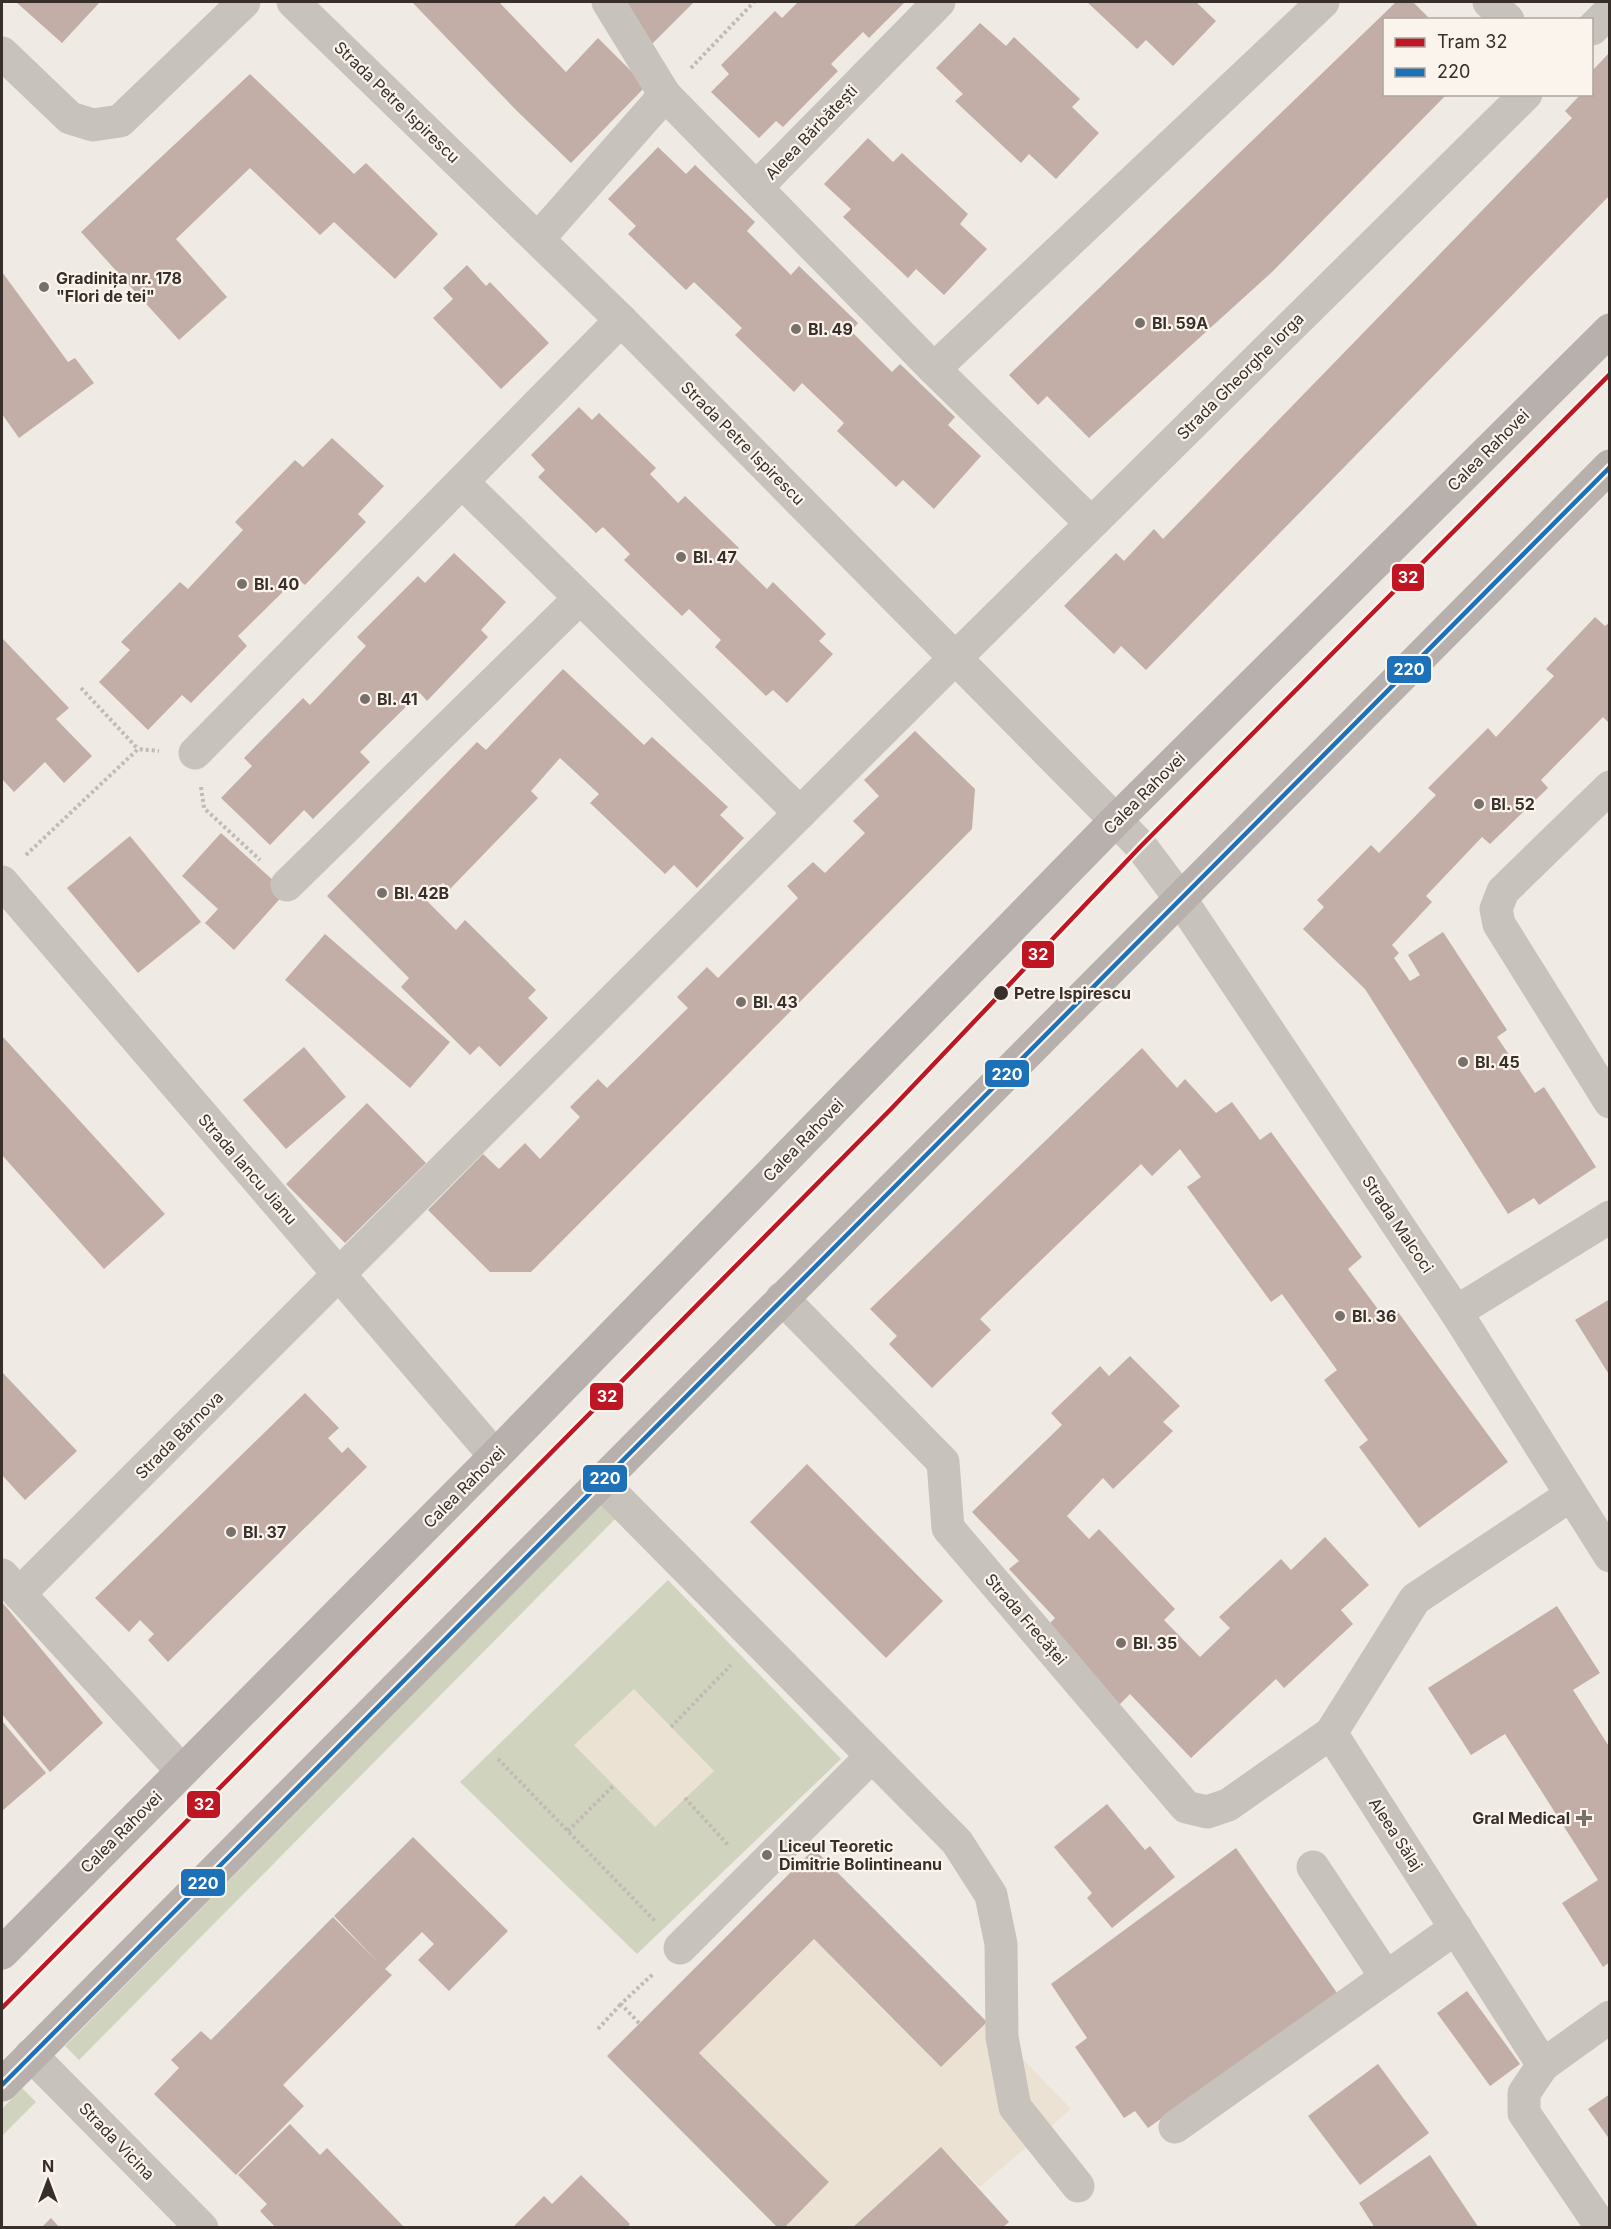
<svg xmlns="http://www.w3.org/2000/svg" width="1611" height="2229" font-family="Inter,sans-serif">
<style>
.green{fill:#d0d4bf}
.plaza{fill:#ece2d4}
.building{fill:#c2aea6}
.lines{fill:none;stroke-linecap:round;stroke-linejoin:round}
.path{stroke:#c1bab5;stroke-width:4;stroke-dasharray:3 3;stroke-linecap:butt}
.minor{stroke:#c8c2bd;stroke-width:33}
.major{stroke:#b7b0ac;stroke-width:33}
.bus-1-casing{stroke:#faf4ed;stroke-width:9}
.bus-1{stroke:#1d71b8;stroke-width:4.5}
.tram-1-casing{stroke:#faf4ed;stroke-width:9}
.tram-1{stroke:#be1622;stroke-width:4.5}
.poi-dot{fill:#79706b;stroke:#faf4ed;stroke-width:2}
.stop-dot{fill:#392f2a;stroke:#faf4ed;stroke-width:2}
.labels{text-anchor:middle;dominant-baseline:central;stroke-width:4.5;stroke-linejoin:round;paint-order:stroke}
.street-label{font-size:16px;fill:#392f2a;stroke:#faf4ed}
.poi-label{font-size:16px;font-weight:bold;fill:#392f2a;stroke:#faf4ed;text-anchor:start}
.stop-label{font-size:16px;font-weight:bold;fill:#392f2a;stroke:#faf4ed;text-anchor:start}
.line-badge{stroke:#faf4ed;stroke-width:2}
.badge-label{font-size:16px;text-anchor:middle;font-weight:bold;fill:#fff}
</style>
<rect width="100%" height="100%" fill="#efeae4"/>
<!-- green -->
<g class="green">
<path d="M 608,1498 L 622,1512 L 79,2060 L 65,2046 Z"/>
<path d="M 668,1580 L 841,1759 L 637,1954 L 460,1782 Z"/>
<path d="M 22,2088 L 36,2102 L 2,2136 L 2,2109 Z"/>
</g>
<!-- plaza -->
<g class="plaza">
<path d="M 634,1689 L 714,1771 L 655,1827 L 574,1745 Z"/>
<path d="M 814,1939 L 941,2067 L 987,2022 L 1071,2109 L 980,2187 L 941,2147 L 852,2227 L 784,2227 L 829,2182 L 699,2053 Z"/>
</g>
<!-- building -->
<g class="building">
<path d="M 16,2 L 100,2 L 62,43 Z"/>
<path d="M 412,2 L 499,2 L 566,72 L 598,38 L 646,86 L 571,163 L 517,111 Z"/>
<path d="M 626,2 L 694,2 L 648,48 Z"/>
<path d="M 798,2 L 905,2 L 869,38 L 863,32 L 831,64 L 838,71 L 783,127 L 776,121 L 759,138 L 711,92 L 729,74 L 721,65 L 775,11 L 782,18 Z"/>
<path d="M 1087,2 L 1196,2 L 1216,21 L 1173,66 L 1146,40 L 1137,49 Z"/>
<path d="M 1396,2 L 1413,2 L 1431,20 L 1384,20 L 1384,94 L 1447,94 L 1273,271 L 1089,438 L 1047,396 L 1038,405 L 1009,375 Z"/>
<path d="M 980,23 L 1006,46 L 1014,37 L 1080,99 L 1072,107 L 1099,133 L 1056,179 L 1029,154 L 1021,163 L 955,101 L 963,94 L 936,68 Z"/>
<path d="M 1610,52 L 1610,195 L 1146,670 L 1121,646 L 1114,654 L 1064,606 L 1116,553 L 1124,561 L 1154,529 L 1163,539 L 1572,118 L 1565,111 L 1581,94 L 1592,94 L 1592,71 Z"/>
<path d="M 250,74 L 354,174 L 366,163 L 438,234 L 395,279 L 334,222 L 320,235 L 250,168 L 176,239 L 227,297 L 179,340 L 81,232 Z"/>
<path d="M 868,138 L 893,162 L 902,153 L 968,214 L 960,224 L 987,249 L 944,295 L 916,269 L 908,278 L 843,217 L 851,209 L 824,184 Z"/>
<path d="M 658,147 L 686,174 L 695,165 L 755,222 L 747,231 L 791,275 L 799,266 L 858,323 L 851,331 L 892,372 L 900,364 L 955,417 L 948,425 L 981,456 L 934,509 L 903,480 L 896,487 L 837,431 L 844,423 L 802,383 L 794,392 L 735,335 L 742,328 L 694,282 L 686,290 L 628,234 L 636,226 L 608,199 Z"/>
<path d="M 467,265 L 486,286 L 490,282 L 549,343 L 501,389 L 433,318 L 453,299 L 443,288 Z"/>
<path d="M 2,272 L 68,362 L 75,358 L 94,383 L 19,438 L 2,414 Z"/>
<path d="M 579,407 L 592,420 L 599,413 L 656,468 L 650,474 L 678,503 L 685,496 L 739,548 L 732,555 L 767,589 L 773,582 L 826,634 L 819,641 L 833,654 L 787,703 L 773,690 L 766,696 L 715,647 L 721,640 L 689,609 L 682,616 L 624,560 L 630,554 L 603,527 L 596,533 L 538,477 L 545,470 L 531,455 Z"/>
<path d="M 332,438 L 384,486 L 358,514 L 366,522 L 305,585 L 297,578 L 238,636 L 247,646 L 191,703 L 182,695 L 148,730 L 99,682 L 130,650 L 121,642 L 180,582 L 188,589 L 243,530 L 235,522 L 295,460 L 303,467 Z"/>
<path d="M 454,553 L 506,602 L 481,630 L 488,637 L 427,701 L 420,693 L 360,752 L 370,762 L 313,819 L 304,810 L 270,845 L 221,798 L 252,766 L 244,758 L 303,698 L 310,705 L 366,646 L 357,637 L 418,576 L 425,583 Z"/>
<path d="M 1595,617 L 1605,626 L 1610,622 L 1610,724 L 1603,717 L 1541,780 L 1548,788 L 1490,844 L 1482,837 L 1426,896 L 1432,902 L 1392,945 L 1399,953 L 1394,958 L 1410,981 L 1420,975 L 1408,955 L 1443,932 L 1507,1030 L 1497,1037 L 1535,1093 L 1544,1087 L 1596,1167 L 1539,1205 L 1534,1198 L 1508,1214 L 1365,989 L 1303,929 L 1324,907 L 1317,900 L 1371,845 L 1379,853 L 1436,795 L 1428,788 L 1488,728 L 1496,737 L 1554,676 L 1546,669 Z"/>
<path d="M 2,638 L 69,708 L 56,719 L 92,756 L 64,783 L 45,762 L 14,792 L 2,779 Z"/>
<path d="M 563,669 L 644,745 L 652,737 L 728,807 L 720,815 L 744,838 L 697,888 L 674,865 L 665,874 L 590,803 L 599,794 L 560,758 L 531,791 L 538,798 L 450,889 L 443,883 L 426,900 L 456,930 L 465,920 L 536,990 L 528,998 L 548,1018 L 500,1067 L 479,1046 L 470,1055 L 401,987 L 409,978 L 327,896 L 477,742 L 486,750 Z"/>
<path d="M 915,731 L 975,789 L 972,829 L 531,1272 L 490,1272 L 428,1210 L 483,1154 L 499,1169 L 525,1143 L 540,1159 L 580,1117 L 570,1107 L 598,1079 L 607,1088 L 688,1008 L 677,997 L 707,967 L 718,978 L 798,898 L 787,886 L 813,862 L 825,873 L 865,833 L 853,821 L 879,796 L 864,780 Z"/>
<path d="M 221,833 L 286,892 L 234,950 L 205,923 L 218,909 L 182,876 Z"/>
<path d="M 130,836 L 201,922 L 138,973 L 67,888 Z"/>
<path d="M 325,934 L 450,1042 L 410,1088 L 285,980 Z"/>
<path d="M 2,1036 L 165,1214 L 104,1269 L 2,1155 Z"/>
<path d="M 304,1047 L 346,1097 L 286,1149 L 243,1100 Z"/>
<path d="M 1142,1048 L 1177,1088 L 1185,1079 L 1216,1113 L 1232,1102 L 1260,1140 L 1271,1132 L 1362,1257 L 1348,1269 L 1386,1320 L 1398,1312 L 1508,1462 L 1419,1528 L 1359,1447 L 1368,1440 L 1324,1380 L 1337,1370 L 1282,1294 L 1271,1302 L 1187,1187 L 1201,1177 L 1180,1149 L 1152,1176 L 1141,1164 L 980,1319 L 991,1330 L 932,1388 L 889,1344 L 897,1336 L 870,1309 Z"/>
<path d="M 367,1103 L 426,1163 L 345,1243 L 286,1184 Z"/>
<path d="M 1610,1299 L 1610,1376 L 1575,1320 Z"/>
<path d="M 1130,1356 L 1180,1406 L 1163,1422 L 1173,1431 L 1113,1489 L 1103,1478 L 1067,1516 L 1089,1539 L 1099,1529 L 1175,1609 L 1164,1620 L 1200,1657 L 1230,1628 L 1219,1617 L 1281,1559 L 1291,1570 L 1325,1537 L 1369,1585 L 1341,1610 L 1353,1624 L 1284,1688 L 1276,1679 L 1191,1758 L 1130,1694 L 1117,1707 L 1043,1630 L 1055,1618 L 1009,1569 L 1019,1561 L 972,1512 L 1062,1425 L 1051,1413 L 1100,1366 L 1109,1376 Z"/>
<path d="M 2,1372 L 77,1451 L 25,1500 L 2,1475 Z"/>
<path d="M 305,1393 L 339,1428 L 328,1438 L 342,1453 L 348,1447 L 367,1467 L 168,1662 L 148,1640 L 154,1634 L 140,1620 L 129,1632 L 95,1598 Z"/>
<path d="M 807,1464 L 943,1601 L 886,1658 L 750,1522 Z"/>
<path d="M 2,1602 L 103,1723 L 50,1772 L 2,1714 Z"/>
<path d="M 1557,1606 L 1600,1673 L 1573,1690 L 1610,1748 L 1610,1962 L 1603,1967 L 1562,1903 L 1598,1880 L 1505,1734 L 1471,1755 L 1428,1688 Z"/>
<path d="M 2,1721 L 46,1773 L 2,1811 Z"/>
<path d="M 1107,1804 L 1145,1850 L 1150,1846 L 1175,1877 L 1112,1928 L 1087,1898 L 1092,1893 L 1054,1847 Z"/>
<path d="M 413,1837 L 508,1931 L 449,1991 L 418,1960 L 434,1944 L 422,1932 L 385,1969 L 392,1975 L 283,2085 L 304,2106 L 236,2175 L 154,2094 L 179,2068 L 171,2060 L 201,2031 L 211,2040 L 333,1917 L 379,1963 L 334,1916 Z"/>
<path d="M 1236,1848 L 1337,1993 L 1148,2128 L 1135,2111 L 1124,2118 L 1075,2047 L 1087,2038 L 1051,1984 Z"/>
<path d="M 814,1849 L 987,2022 L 941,2067 L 814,1939 L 699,2053 L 829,2182 L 784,2228 L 778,2228 L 607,2056 Z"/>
<path d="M 1467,1991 L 1520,2064 L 1490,2086 L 1437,2013 Z"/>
<path d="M 1378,2064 L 1429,2133 L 1360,2185 L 1308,2116 Z"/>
<path d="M 1610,2094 L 1610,2140 L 1588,2109 Z"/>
<path d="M 290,2124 L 320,2155 L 327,2148 L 405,2228 L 276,2228 L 260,2211 L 267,2204 L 238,2175 Z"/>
<path d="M 941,2147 L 1009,2222 L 1002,2228 L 852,2228 Z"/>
<path d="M 1430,2155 L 1479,2228 L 1375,2228 L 1359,2203 Z"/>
<path d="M 581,2175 L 630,2224 L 627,2228 L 512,2228 L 544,2196 L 552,2204 Z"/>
<path d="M 51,2218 L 60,2228 L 41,2228 Z"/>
</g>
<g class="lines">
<!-- path -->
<g class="path">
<path d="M 691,68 L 754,2"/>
<path d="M 81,688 L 138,749"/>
<path d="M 201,787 L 204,808 L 260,860"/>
<path d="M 26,855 L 138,749 L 159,751"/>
<path d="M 671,1727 L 731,1665"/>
<path d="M 498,1759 L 655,1921"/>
<path d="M 685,1798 L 729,1846"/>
<path d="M 568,1831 L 614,1785"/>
<path d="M 639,2023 L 621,2004 L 654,1973"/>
<path d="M 598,2029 L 621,2004"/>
</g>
<!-- minor -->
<g class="minor">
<path d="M 293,2 L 621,320 L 1141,846 L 1179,897 L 1456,1312 L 1610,1556"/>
<path d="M 608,2 L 665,95 L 934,369 L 1091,523"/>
<path d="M 1489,2 L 1508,20"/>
<path d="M 1592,29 L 1610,11"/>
<path d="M 2,53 L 70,118 L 93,125 L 120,121 L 244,2"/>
<path d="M 757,187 L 939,2"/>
<path d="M 538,239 L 665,95"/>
<path d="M 934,369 L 1323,2"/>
<path d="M 462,482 L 800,813"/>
<path d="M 195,753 L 621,320"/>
<path d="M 1610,787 L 1503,891 L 1496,909 L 1499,924 L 1610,1102"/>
<path d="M 2,882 L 495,1456"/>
<path d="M 287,885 L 580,598"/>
<path d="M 782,1298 L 943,1462 L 948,1528 L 1186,1807 L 1207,1812 L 1228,1805 L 1331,1733"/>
<path d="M 1456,1312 L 1610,1217"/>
<path d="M 600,1481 L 957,1842 L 991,1895 L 1001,1944 L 1002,2037 L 1015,2107 L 1078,2186"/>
<path d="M 2,1575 L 182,1771"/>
<path d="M 19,1594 L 924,689 L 1526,94"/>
<path d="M 1313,1867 L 1386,1977"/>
<path d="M 680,1948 L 872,1756"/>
<path d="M 31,2055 L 202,2228"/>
<path d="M 1543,2065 L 1331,1733 L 1415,1599 L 1571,1495"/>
<path d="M 1175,2127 L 1456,1928"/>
<path d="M 1602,2228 L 1524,2113 L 1524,2093 L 1543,2065 L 1610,2017"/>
</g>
<!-- major -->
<g class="major">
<path d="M 2,1953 L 495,1456 L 1117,819 L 1610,330"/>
<path d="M 2,2085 L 1610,466"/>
</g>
<!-- bus-1 casing -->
<g class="bus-1-casing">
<path id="bus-1" d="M 2,2085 L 1610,467"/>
</g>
<!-- bus-1 -->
<use href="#bus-1" class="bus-1"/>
<!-- tram-1 casing -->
<g class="tram-1-casing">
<path id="tram-1" d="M 2,2008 L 892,1108 L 1141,846 L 1610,374"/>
</g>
<!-- tram-1 -->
<use href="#tram-1" class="tram-1"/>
</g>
<!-- markers -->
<g class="poi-dot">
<circle cx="44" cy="287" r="6"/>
<circle cx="1140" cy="323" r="6"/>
<circle cx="796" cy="329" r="6"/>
<circle cx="681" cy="557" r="6"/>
<circle cx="242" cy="584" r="6"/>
<circle cx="365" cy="699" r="6"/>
<circle cx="1479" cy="804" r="6"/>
<circle cx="382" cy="893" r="6"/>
<circle cx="741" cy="1002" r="6"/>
<circle cx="1463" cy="1062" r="6"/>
<circle cx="1340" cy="1316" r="6"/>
<circle cx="231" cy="1532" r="6"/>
<circle cx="1121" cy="1643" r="6"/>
<path d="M1581 1809h6v6h6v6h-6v6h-6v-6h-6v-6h6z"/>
<circle cx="767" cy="1855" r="6"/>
</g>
<circle class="stop-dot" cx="1001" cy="993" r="8"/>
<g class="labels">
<!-- street labels -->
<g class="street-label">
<text transform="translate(397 102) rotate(44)">Strada Petre Ispirescu</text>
<text transform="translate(811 132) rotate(-46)">Aleea Bărbătești</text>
<text transform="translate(1240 376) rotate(-45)">Strada Gheorghe Iorga</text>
<text transform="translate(743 443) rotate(45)">Strada Petre Ispirescu</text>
<text transform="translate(1488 450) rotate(-45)">Calea Rahovei</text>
<text transform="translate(1144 793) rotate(-45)">Calea Rahovei</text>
<text transform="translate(803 1140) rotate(-46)">Calea Rahovei</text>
<text transform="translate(248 1169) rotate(49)">Strada Iancu Jianu</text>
<text transform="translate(1398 1224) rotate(56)">Strada Malcoci</text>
<text transform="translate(179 1435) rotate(-45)">Strada Bârnova</text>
<text transform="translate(464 1487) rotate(-45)">Calea Rahovei</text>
<text transform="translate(1026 1619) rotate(49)">Strada Frecăței</text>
<text transform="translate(121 1832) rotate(-45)">Calea Rahovei</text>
<text transform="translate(1396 1834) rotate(57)">Aleea Sălaj</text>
<text transform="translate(117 2141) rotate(46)">Strada Vicina</text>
</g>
<!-- poi labels -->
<g class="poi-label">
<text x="56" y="278">Gradinița nr. 178<tspan x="56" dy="18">"Flori de tei"</tspan></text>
<text x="1152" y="323">Bl. 59A</text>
<text x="808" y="329">Bl. 49</text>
<text x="693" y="557">Bl. 47</text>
<text x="254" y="584">Bl. 40</text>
<text x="377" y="699">Bl. 41</text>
<text x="1491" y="804">Bl. 52</text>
<text x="394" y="893">Bl. 42B</text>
<text x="753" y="1002">Bl. 43</text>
<text x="1475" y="1062">Bl. 45</text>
<text x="1352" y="1316">Bl. 36</text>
<text x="243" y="1532">Bl. 37</text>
<text x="1133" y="1643">Bl. 35</text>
<text x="1570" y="1818" text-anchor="end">Gral Medical</text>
<text x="779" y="1846">Liceul Teoretic<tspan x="779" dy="18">Dimitrie Bolintineanu</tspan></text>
</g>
<!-- stop labels -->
<g class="stop-label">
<text x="1014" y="993">Petre Ispirescu</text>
</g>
</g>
<g class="line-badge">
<rect x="1391" y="563" width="34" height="29" rx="6" fill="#be1622"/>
<rect x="1386" y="655" width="46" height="29" rx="6" fill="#1d71b8"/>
<rect x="1021" y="940" width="34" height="29" rx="6" fill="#be1622"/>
<rect x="984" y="1059" width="46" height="29" rx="6" fill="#1d71b8"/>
<rect x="589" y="1382" width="35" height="29" rx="6" fill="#be1622"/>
<rect x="582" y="1464" width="46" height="29" rx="6" fill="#1d71b8"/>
<rect x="186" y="1790" width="35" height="29" rx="6" fill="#be1622"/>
<rect x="180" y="1868" width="46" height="29" rx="6" fill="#1d71b8"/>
</g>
<g class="badge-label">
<text x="1408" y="583">32</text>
<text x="1409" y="675">220</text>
<text x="1038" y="960">32</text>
<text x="1007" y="1080">220</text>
<text x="607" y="1402">32</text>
<text x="605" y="1484">220</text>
<text x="204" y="1810">32</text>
<text x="203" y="1889">220</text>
</g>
<!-- border -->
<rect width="1611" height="2229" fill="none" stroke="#392f2a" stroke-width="6"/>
<!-- legend -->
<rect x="1383" y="18" width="210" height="78" fill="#faf4ed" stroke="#ada59f" stroke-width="1.5"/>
<rect x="1395" y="38" width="30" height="9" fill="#be1622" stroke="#ada59f" stroke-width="1.5"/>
<text x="1437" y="48" font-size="18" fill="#392f2a">Tram 32</text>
<rect x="1395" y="68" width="30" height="9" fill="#1d71b8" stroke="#ada59f" stroke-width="1.5"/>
<text x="1437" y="78" font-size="18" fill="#392f2a">220</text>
<!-- north arrow -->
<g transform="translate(48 2181)" stroke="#faf4ed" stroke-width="4.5" paint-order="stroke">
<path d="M0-4.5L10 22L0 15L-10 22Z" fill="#392f2a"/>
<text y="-9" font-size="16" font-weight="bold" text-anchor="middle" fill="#392f2a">N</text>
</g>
</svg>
